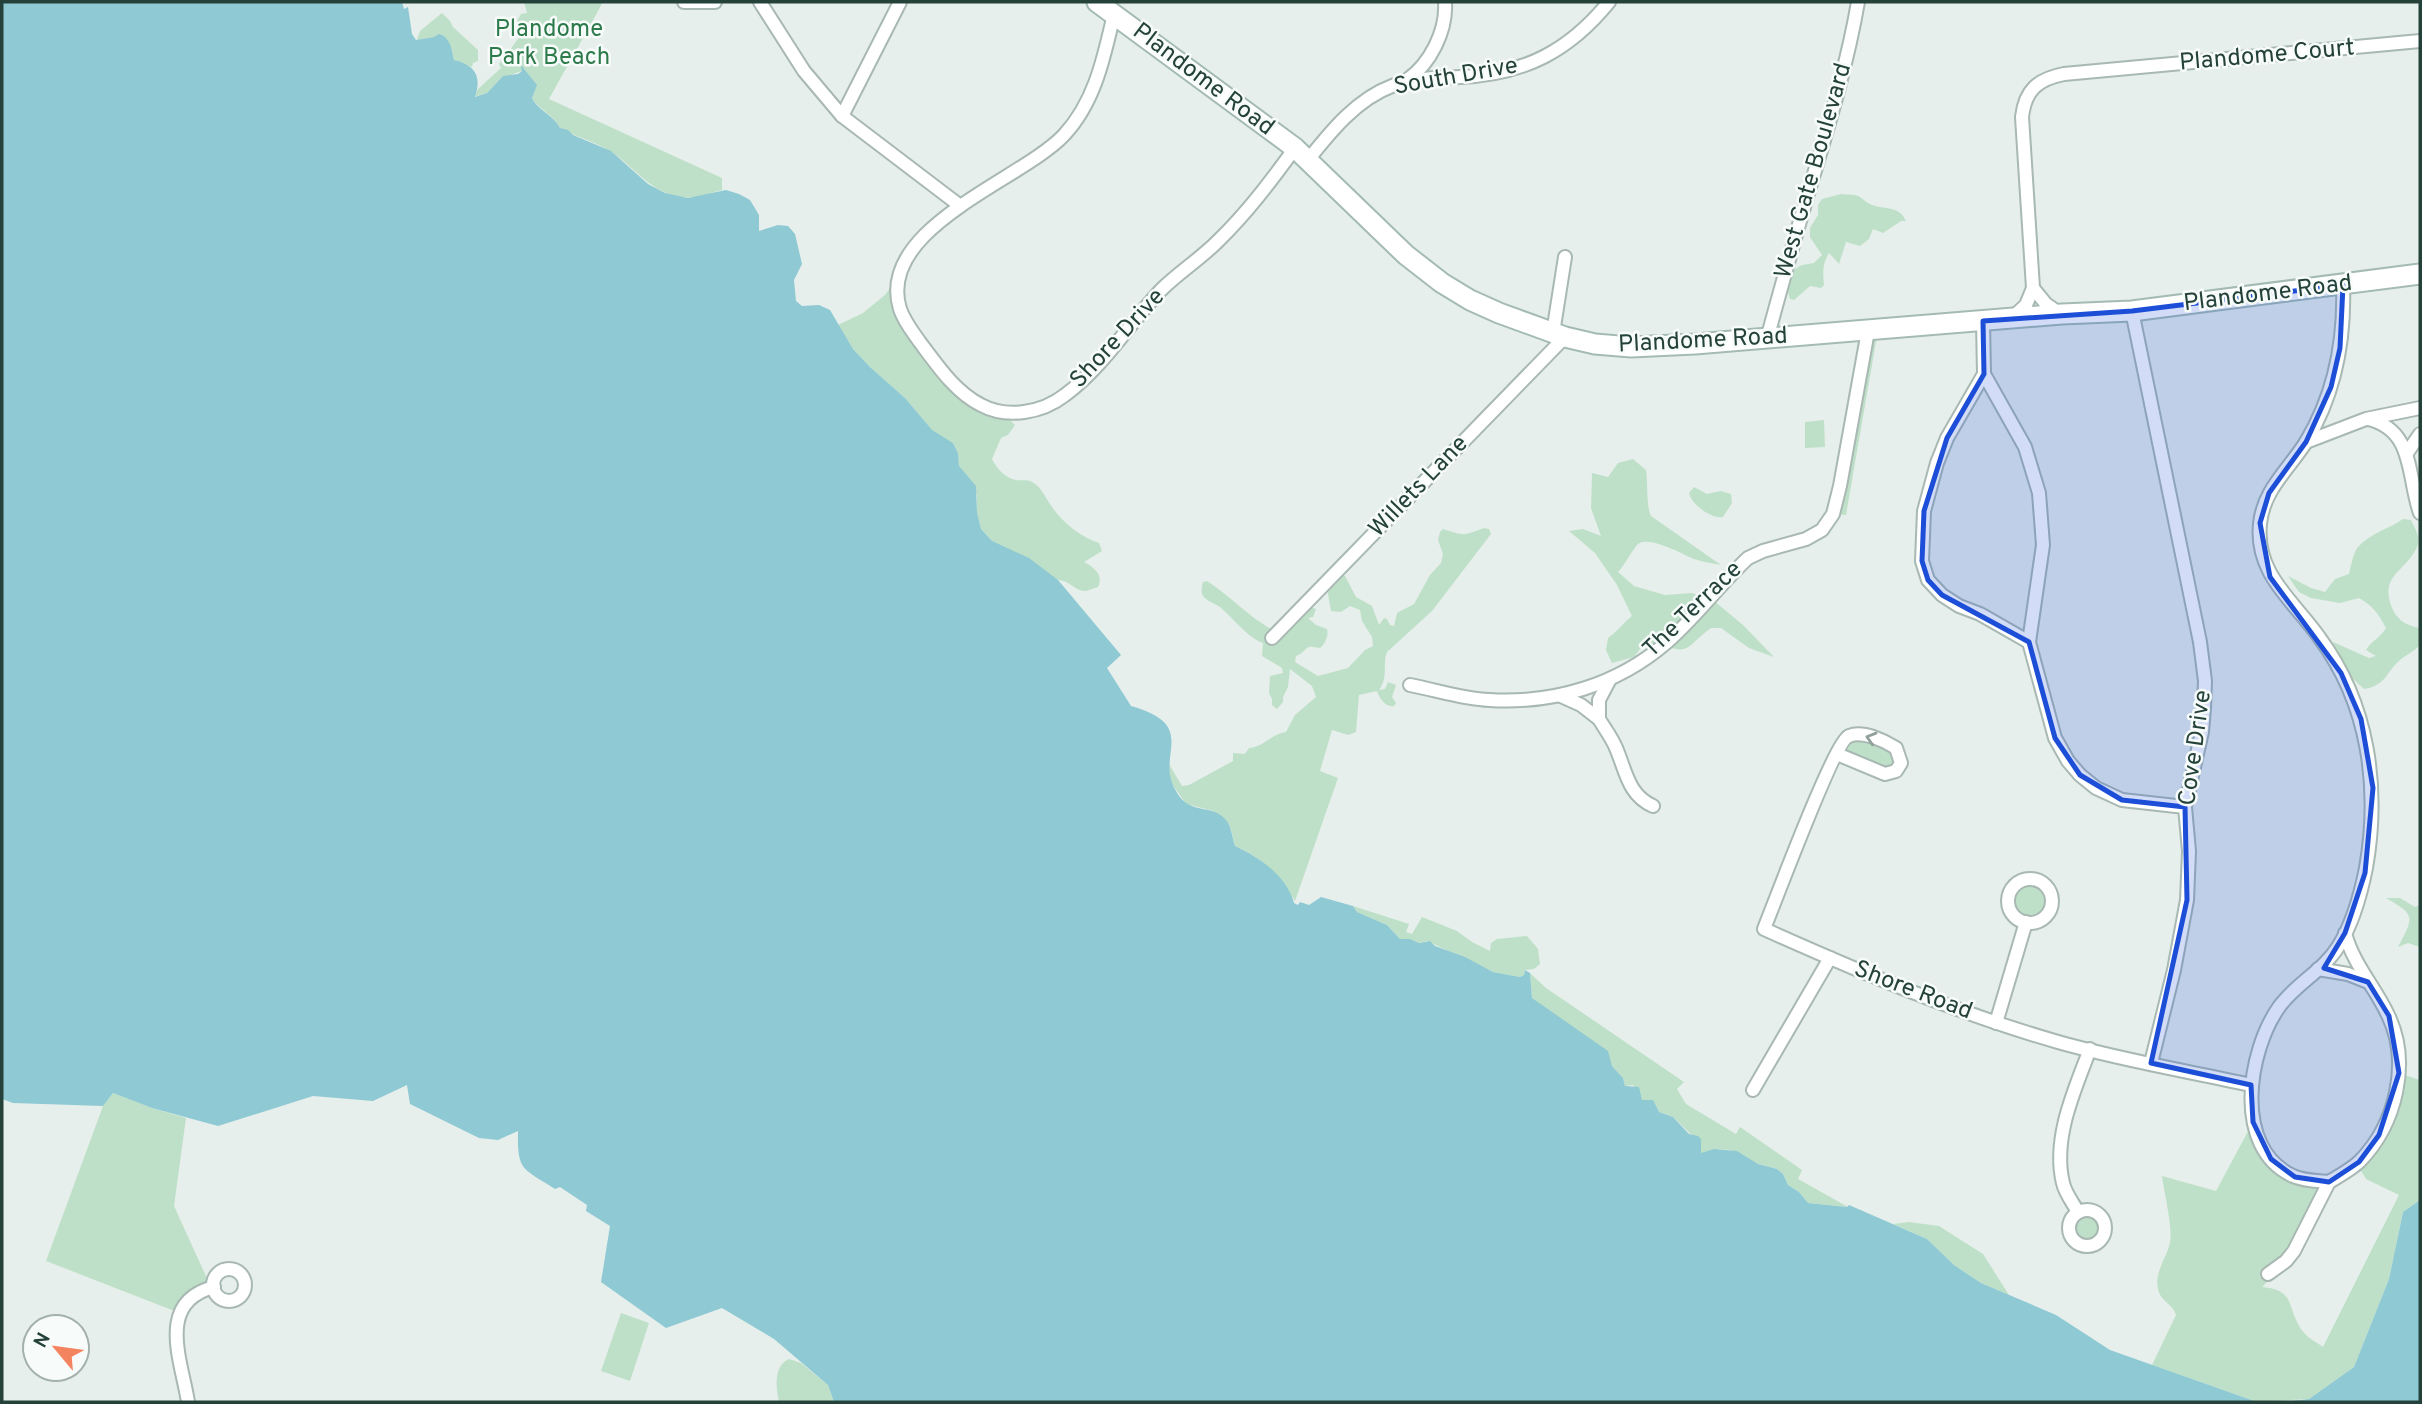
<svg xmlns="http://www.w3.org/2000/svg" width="2422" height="1404" font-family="Overpass,sans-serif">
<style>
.green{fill:#bfe0c8}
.water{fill:#8ec9d4}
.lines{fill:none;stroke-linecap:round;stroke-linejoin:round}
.minor-casing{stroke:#a8b8b2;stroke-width:16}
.secondary-casing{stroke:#a4bbb3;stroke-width:23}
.minor{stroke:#fff;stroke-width:12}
.secondary{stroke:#fff;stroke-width:19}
.oneway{stroke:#92a09c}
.marked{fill:#1d4ed8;fill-opacity:0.2;stroke:#1d4ed8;stroke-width:5;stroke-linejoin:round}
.labels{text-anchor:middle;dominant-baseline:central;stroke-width:5;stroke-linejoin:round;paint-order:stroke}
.park-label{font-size:24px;fill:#2d7a4b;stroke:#f7fbf9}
.street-label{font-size:24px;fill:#24423a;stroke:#f7fbf9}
</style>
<rect width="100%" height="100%" fill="#e6efeb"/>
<!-- green -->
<g class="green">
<path d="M 524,2 L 603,2 L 549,99 L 722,178 L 722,190 C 713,192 705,196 696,197 C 657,201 641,173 613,153 C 597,142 576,137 560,128 C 554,115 539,110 532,98 L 533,94 L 522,68 L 522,71 L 501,78 L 487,93 L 474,97 L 478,89 L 501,68 L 499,64 L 518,39 L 519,37 L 514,30 L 519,26 L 517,21 L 521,14 L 527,13 Z"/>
<path d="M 442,13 L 450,21 L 453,27 L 478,50 L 478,61 L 473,63 L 472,67 L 454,60 L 452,50 L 434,37 L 417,40 L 420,31 Z"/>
<path d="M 1841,194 C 1846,195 1854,194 1858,196 C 1863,198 1866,203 1872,205 C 1885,210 1899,205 1906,221 L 1901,221 L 1883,233 L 1873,229 L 1869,239 L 1860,246 L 1846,242 L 1839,264 L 1829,253 C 1822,265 1823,272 1824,285 L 1821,288 L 1810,286 L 1794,300 L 1790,299 L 1787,288 L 1795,269 L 1802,265 L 1814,263 L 1822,255 L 1810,237 L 1810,228 L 1818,215 L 1818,205 L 1822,199 Z"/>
<path d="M 901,273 L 900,309 L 969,399 L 1011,413 L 1009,419 L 1015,425 L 1008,435 L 1001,438 L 992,459 C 997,469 1005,478 1016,480 C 1021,481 1027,479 1032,482 C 1042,487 1046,499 1052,507 C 1063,523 1081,537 1099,543 L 1102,551 L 1084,562 C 1094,567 1104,575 1098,587 C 1094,588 1090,590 1086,591 C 1075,592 1070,580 1058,580 L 992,541 L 981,529 L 977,512 L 977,495 L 959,466 L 958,453 L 953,443 L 932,431 L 905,398 L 870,367 L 853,349 L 838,325 L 863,313 L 885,295 Z"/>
<path d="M 1878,330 L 1846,515 L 1833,514 L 1868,331 Z"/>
<path d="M 1824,420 L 1825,447 L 1805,448 L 1805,422 Z"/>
<path d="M 1633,459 L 1646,470 C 1648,483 1646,506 1651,516 L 1721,565 C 1712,563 1703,562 1694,559 C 1682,554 1647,534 1637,545 C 1631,552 1625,565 1618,572 L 1634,586 L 1665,595 L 1692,593 L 1714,601 L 1743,625 L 1774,657 L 1749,648 L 1721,628 L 1711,628 C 1686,646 1690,658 1658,642 L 1640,649 L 1634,657 L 1612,663 L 1606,650 L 1608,638 C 1617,632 1623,623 1632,616 L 1617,585 L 1595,553 L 1569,531 L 1583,529 L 1601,536 L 1591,508 L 1592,473 L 1608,477 L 1618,463 Z"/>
<path d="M 1694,487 L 1707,494 L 1721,491 L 1731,494 L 1732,503 L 1723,517 C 1711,519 1691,504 1689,493 Z"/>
<path d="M 2403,519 L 2411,520 C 2415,529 2421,537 2417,547 C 2405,573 2378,575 2393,610 C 2399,622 2408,626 2420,628 L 2420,665 L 2419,646 C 2413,652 2406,655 2400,660 C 2385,673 2387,685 2364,689 L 2353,679 L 2333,642 L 2369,658 L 2376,656 L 2366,650 C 2371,641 2380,638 2386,628 C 2378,613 2373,606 2359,598 L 2340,603 L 2311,598 L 2299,592 L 2288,576 L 2311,588 L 2325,592 L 2335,579 L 2349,574 C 2351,566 2353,553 2358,547 C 2370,533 2389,529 2403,519 Z"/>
<path d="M 1484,528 L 1489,529 L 1491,534 L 1432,611 L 1387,652 C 1382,665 1389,676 1379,690 L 1385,689 L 1388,682 L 1396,685 L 1392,697 L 1396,703 L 1394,706 C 1386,708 1379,698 1377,691 L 1359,695 L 1356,732 L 1348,735 L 1332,730 L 1320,771 L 1338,778 L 1295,901 C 1276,874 1265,859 1235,846 L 1231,829 L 1214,811 L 1186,804 L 1170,781 L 1169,764 L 1182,786 L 1189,785 L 1233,761 L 1233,753 L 1245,754 L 1249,748 C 1264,747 1271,734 1286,732 L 1295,715 L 1316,697 L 1312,686 L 1290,669 L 1288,687 L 1283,697 L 1283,702 L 1277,709 L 1272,705 L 1272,699 L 1269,693 L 1270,676 L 1283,673 L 1282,668 L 1262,656 L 1263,643 C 1248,638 1233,618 1220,607 C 1214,603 1204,600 1202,594 C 1201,591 1202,585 1203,582 L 1207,581 C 1230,596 1248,616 1271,629 L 1278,628 L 1310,607 L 1316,609 L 1313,617 L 1308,618 L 1316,625 L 1327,629 C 1329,635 1325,644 1320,648 C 1316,648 1313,646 1309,647 C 1304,649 1303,654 1296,656 L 1295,662 L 1318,676 L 1348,668 L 1365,650 L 1373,646 L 1372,637 L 1362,621 L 1360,610 L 1350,606 L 1341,612 L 1331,611 L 1326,583 L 1337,571 L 1345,576 L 1356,597 L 1372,606 L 1379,625 L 1384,618 L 1387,619 L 1390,625 L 1394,626 L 1397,613 L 1414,604 L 1430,575 L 1441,563 L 1443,554 L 1438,540 L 1440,532 L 1443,529 C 1465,536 1462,536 1484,528 Z"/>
<path d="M 1846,738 L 1894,746 L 1896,771 L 1837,754 Z"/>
<circle cx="2030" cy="901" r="22"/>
<path d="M 2386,898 L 2400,898 L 2415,907 L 2420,905 L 2420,947 L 2408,943 L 2398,947 C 2414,917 2416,915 2386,898 Z"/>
<path d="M 1353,906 L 1409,924 L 1406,932 L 1412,934 L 1422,917 L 1457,931 L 1472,942 L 1490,951 L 1491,943 L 1497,939 L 1527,936 L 1538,949 L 1540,964 L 1534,969 L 1525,970 L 1524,975 L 1520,977 L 1493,972 L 1427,941 L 1419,943 L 1410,939 L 1400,939 L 1387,925 L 1357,912 Z"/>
<path d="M 1530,973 L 1546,988 L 1684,1082 L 1677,1089 L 1686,1104 L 1736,1134 L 1740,1127 L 1802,1170 L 1798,1179 L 1848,1207 L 1808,1203 L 1799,1192 L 1788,1185 L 1783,1174 L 1777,1169 L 1758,1164 L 1730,1150 L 1714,1149 L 1701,1154 L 1701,1144 L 1673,1117 L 1659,1112 L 1649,1101 L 1642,1100 L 1633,1085 L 1625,1086 L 1623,1078 L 1612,1066 L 1532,998 Z"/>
<path d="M 2399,1073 L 2420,1080 L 2420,1200 L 2403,1212 L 2389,1279 L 2354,1367 L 2309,1399 L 2257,1402 L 2152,1365 L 2176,1315 C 2173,1304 2160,1301 2158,1289 C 2154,1272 2167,1258 2170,1242 C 2173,1228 2164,1192 2162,1176 L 2216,1191 L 2253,1122 L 2281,1169 L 2329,1182 L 2278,1271 L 2262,1287 C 2296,1290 2286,1306 2301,1329 C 2306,1337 2316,1342 2323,1347 L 2399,1195 L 2366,1179 L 2360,1169 L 2379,1135 Z"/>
<path d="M 113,1093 L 152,1108 L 186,1118 L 174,1206 L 210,1285 L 177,1312 L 46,1261 L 103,1106 Z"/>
<circle cx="2087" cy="1228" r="18"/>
<path d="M 1909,1222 L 1939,1226 L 1983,1254 L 2009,1295 L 1981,1283 L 1954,1265 L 1927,1239 L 1893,1224 Z"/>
<path d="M 621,1313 L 649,1323 L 630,1381 L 601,1371 Z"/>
<path d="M 789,1359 L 801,1363 L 828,1385 L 834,1402 L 779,1402 C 776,1388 773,1366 789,1359 Z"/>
</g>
<!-- water -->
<g class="water">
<path d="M 2,2 L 402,2 L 404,9 L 408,7 L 412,34 L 416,40 L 434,37 L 439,34 C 450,37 452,49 454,60 C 475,65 482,76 475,97 L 487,93 L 503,76 L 518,74 L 522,71 L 520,64 L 537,85 L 532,98 C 538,111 554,115 560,128 L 568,130 L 573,135 L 611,151 L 648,184 L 665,193 L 688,198 L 726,190 L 739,194 L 750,200 L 759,215 L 759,231 L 778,225 L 788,226 L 795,234 L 802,264 L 794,280 L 796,301 L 802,306 L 819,305 L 830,310 L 853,349 L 870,367 L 905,398 L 932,430 L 953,443 L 958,453 L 959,466 L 976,486 L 977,512 L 981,529 L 992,541 L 1029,558 L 1058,580 L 1121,655 L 1107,668 L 1131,706 C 1201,726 1154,755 1176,791 C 1190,817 1211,802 1226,820 C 1232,828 1232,837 1235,846 C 1259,857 1287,876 1294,903 L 1298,905 L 1300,902 L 1309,905 L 1321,897 L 1353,906 L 1357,912 L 1387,925 L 1400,939 L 1410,939 L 1419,943 L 1430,941 L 1435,946 L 1465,957 L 1493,972 L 1520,977 L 1524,975 L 1525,970 L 1530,973 L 1532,998 L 1608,1051 L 1612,1066 L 1623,1078 L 1625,1086 L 1639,1087 L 1642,1100 L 1653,1100 L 1659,1112 L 1673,1117 L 1689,1134 L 1698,1136 L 1701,1139 L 1701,1153 L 1714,1149 L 1737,1151 L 1758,1164 L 1777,1169 L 1783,1174 L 1788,1185 L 1799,1192 L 1808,1203 L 1847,1207 L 1849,1205 L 1927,1239 L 1954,1265 L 1981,1283 L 2056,1315 L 2110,1350 L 2257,1402 L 834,1402 L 828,1385 L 774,1339 L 722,1308 L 666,1328 L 601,1282 L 610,1226 L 586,1211 L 587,1205 L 560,1187 L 555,1189 C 523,1168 517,1172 518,1131 L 498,1140 L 479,1138 L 410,1104 L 407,1085 L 373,1101 L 313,1096 L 218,1126 L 152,1108 L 113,1093 L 103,1106 L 13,1103 L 2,1099 Z"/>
<path d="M 2420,1200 L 2420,1402 L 2283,1402 L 2309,1399 L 2354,1367 L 2389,1279 L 2403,1212 Z"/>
</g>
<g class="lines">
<!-- minor casing -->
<g class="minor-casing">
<g id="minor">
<path d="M 684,2 L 715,2"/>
<path d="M 760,2 L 804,71 L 842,116 L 959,205"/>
<path d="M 1114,14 C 1104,57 1095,102 1064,135 C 1022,180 875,228 900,309 C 904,321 912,331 919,341 C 937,365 955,392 981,405 C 1007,419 1042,413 1065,395 C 1104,366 1128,325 1161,290 C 1178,273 1200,259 1217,242 C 1247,213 1271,181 1295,148"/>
<path d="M 1407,80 C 1430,64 1447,31 1445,2"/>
<path d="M 842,116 L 900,2"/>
<path d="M 1308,160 C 1331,131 1357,99 1392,86 C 1414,77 1438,78 1461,77 C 1525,74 1569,51 1609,2"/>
<path d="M 2343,285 C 2345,341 2335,394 2306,442 C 2289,469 2263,490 2260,524 C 2255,574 2293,600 2319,637 C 2369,704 2380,788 2366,868 C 2361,893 2352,925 2338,947 C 2323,971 2295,984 2279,1007 C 2248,1051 2232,1148 2293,1176 C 2303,1181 2318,1181 2329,1182 C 2339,1176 2352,1169 2360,1161 C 2396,1124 2411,1062 2388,1015 C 2375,987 2353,964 2345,933"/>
<path d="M 2132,311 L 2200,642 L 2205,681 L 2204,708 L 2202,732 L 2185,807 L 2189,851 L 2187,900 L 2174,970 L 2151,1063"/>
<path d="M 2059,313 L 2046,304 L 2033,288 L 2022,117 C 2025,90 2038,79 2064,74 L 2420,41"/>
<path d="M 2012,318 L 2026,305 L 2033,288"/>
<path d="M 1983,321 L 1984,374 L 2025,447 L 2039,493 L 2043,545 L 2029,642 L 2055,738 L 2068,761 L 2080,775 L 2096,788 L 2122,800 L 2185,807"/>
<path d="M 1553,333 L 1565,257"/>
<path d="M 1767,339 C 1782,284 1797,229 1814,174 C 1831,117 1848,60 1858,2"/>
<path d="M 1984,374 L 1947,438 L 1937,463 L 1924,511 L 1922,561 L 1928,580 L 1942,595 L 1959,606 L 1980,614 L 2029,642"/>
<path d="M 2368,419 C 2415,430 2407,477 2420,513"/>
<path d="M 2306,442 L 2366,419 L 2420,408"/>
<path d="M 2407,453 L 2420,434"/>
<path d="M 1272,638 L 1565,337"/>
<path d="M 1410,685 C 1436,690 1463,699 1489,700 C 1554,704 1617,685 1666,643 C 1696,617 1719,585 1748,558 L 1763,551 L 1806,539 L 1822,530 L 1833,514 L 1840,486 L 1868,331"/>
<path d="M 1561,696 L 1581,705 L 1599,719 L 1599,700 L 1610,679"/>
<path d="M 1599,719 C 1605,729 1612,738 1616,748 C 1626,771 1628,795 1653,806"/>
<path d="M 1837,754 L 1885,774 L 1896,771 L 1901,763 L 1896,748 C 1885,741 1863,730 1849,736 C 1835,741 1774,904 1764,929 C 1860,972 1957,1013 2058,1042 C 2121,1060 2187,1071 2251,1085"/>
<circle cx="2030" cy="901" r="22"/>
<path d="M 2318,969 L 2348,974 L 2368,982"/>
<path d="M 1996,1023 L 2026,922"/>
<path d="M 1753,1090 L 1830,958"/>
<circle cx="2087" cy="1228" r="18"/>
<path d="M 2078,1212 C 2073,1203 2065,1193 2063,1183 C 2052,1138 2075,1089 2090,1049"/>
<circle cx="229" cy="1285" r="16"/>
<path d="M 2268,1274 L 2286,1261 L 2294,1251 L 2329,1182"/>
<path d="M 188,1402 C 182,1362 155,1302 214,1287"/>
</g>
</g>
<!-- secondary casing -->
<g class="secondary-casing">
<path id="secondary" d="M 1097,2 L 1295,148 L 1406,255 L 1442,283 L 1470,300 L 1499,313 L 1565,337 L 1595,344 L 1631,347 L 1695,344 L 2062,314 L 2132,311 L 2420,274"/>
</g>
<!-- minor -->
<use href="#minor" class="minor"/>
<!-- secondary -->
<use href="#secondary" class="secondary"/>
</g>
<!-- one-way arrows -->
<defs><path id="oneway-chevron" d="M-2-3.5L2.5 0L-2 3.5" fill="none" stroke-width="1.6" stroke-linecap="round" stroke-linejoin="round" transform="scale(1.75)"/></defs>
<use class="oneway" href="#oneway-chevron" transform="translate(1871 738) rotate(-164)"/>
<!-- marked area -->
<path class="marked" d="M 2343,285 L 2340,348 L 2331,387 L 2306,442 L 2269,493 L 2260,523 L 2270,577 L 2341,673 L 2361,719 L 2373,788 L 2365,873 L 2345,933 L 2324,968 L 2368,982 L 2389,1016 L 2399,1073 L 2379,1135 L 2359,1162 L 2329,1182 L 2295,1177 L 2271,1159 L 2253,1122 L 2251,1085 L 2151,1063 L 2187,900 L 2185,807 L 2122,800 L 2080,775 L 2055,738 L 2029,642 L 1942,595 L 1928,580 L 1922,561 L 1924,511 L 1947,438 L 1984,374 L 1983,321 L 2132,311 Z"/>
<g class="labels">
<!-- park labels -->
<g class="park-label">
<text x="549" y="30">Plandome<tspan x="549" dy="28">Park Beach</tspan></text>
</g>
<!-- street labels -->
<g class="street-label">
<text transform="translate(2267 56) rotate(-5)">Plandome Court</text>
<text transform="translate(1456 77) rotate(-10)">South Drive</text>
<text transform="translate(1203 80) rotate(37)">Plandome Road</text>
<text transform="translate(1814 171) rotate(-74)">West Gate Boulevard</text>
<text transform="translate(2268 294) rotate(-7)">Plandome Road</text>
<text transform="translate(1118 339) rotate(-47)">Shore Drive</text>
<text transform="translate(1703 341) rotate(-3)">Plandome Road</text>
<text transform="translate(1419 487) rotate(-46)">Willets Lane</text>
<text transform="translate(1693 610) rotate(-44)">The Terrace</text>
<text transform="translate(2196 748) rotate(-82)">Cove Drive</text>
<text transform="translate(1913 991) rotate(21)">Shore Road</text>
</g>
</g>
<!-- border -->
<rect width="2422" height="1404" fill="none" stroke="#24423a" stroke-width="7"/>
<!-- north arrow -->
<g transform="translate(56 1348) rotate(299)"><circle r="33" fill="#f7fbf9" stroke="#a3b1ad" stroke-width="2"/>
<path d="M0-5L12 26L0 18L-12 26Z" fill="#f4845f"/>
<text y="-10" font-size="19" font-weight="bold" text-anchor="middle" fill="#24423a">N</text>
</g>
</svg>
